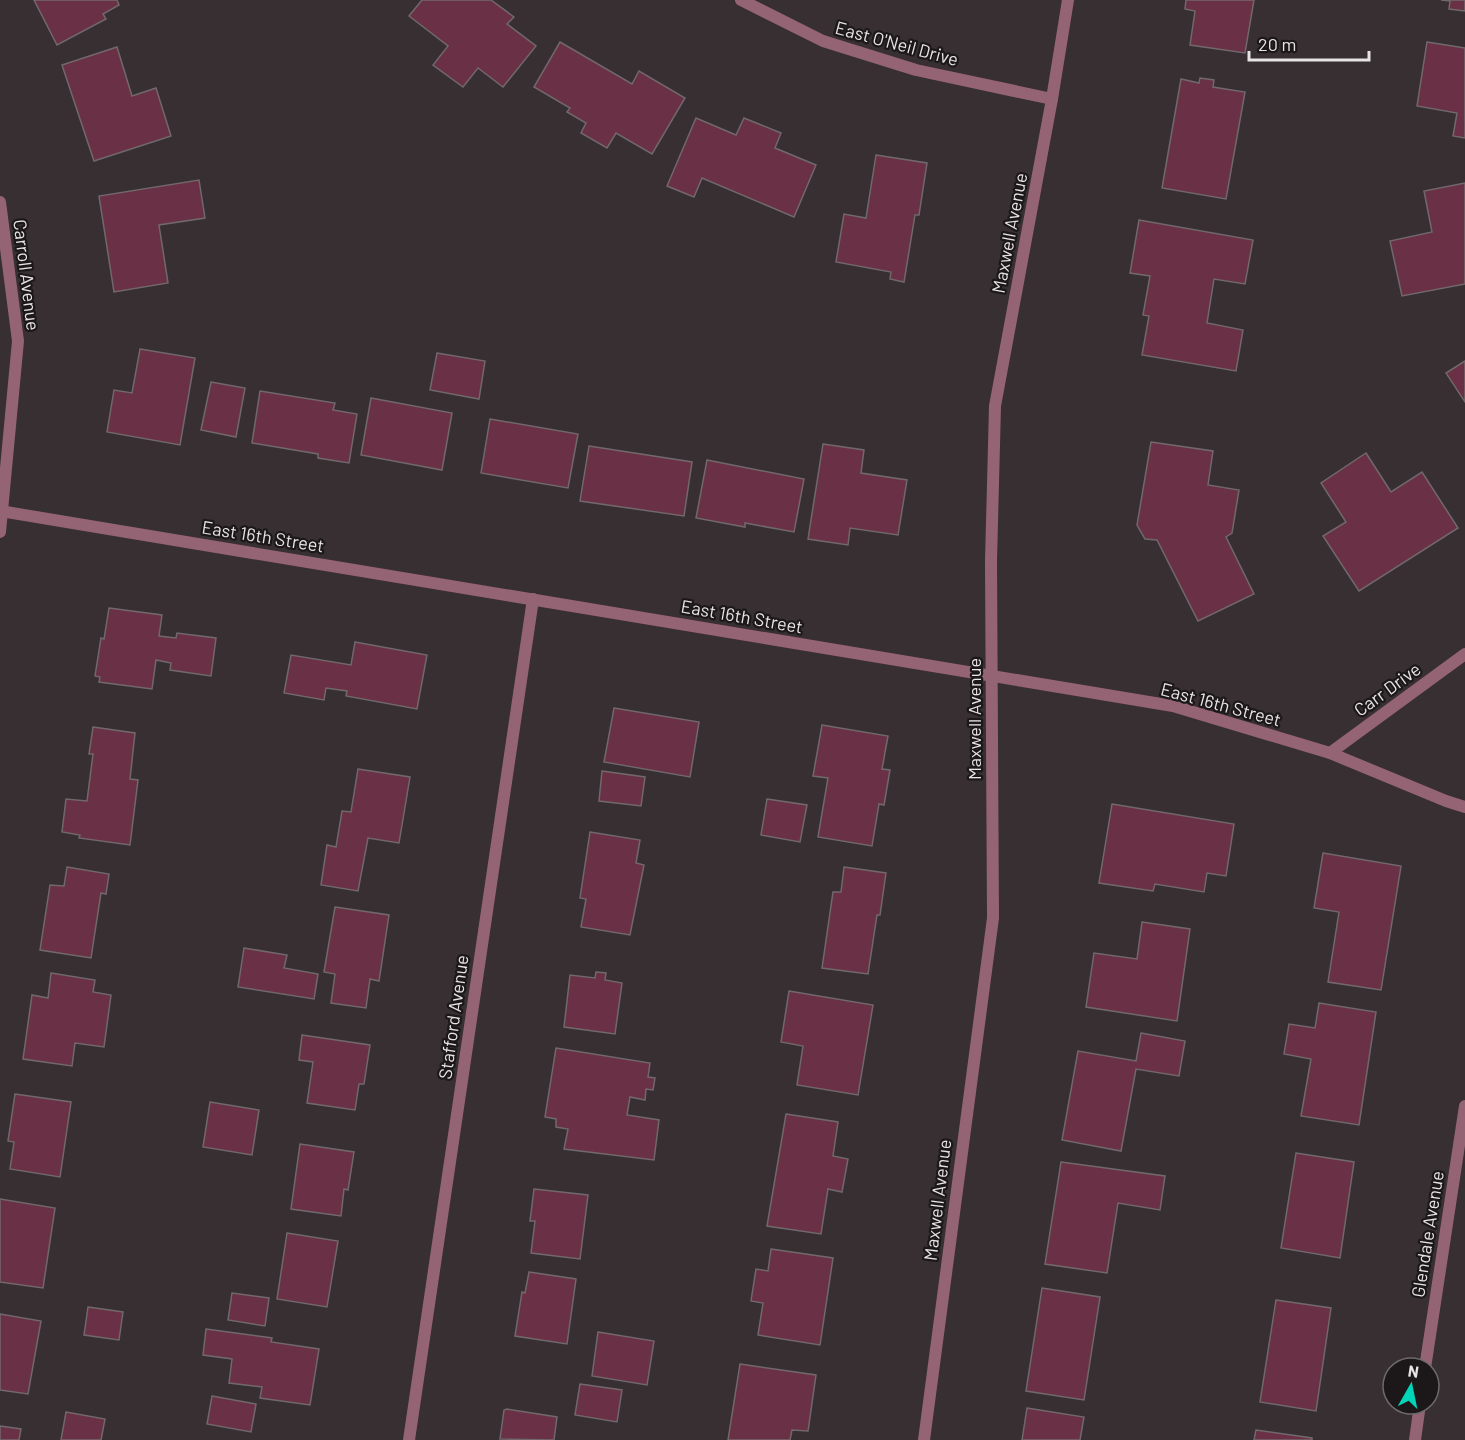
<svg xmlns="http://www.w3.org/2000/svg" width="1465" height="1440" font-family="Barlow,sans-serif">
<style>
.building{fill:#693046;stroke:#71686b;stroke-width:1.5}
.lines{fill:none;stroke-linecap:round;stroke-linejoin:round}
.street{stroke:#946474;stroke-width:12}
.labels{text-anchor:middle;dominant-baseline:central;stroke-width:4.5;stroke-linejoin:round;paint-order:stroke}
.street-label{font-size:18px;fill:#e8e3e4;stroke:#1c1819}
</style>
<rect width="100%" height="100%" fill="#372f31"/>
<!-- building -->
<g class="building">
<path d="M 34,0 L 117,0 L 119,5 L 103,14 L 106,19 L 57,45 Z"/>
<path d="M 422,0 L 491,0 L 514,17 L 507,24 L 536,46 L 503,87 L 478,68 L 463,87 L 433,65 L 448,46 L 409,16 Z"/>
<path d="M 1186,0 L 1254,0 L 1245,53 L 1190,45 L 1195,11 L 1185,9 Z"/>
<path d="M 1441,0 L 1465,0 L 1465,11 L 1449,9 L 1450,1 Z"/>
<path d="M 560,42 L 632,84 L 639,71 L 685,98 L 652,154 L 616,133 L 607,148 L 581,133 L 586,123 L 567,112 L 570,108 L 534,87 Z"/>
<path d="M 1427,42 L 1465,48 L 1465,138 L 1453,136 L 1457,113 L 1417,106 Z"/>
<path d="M 117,47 L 132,96 L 156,88 L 171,136 L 94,161 L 62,65 Z"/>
<path d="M 1200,78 L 1214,80 L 1213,87 L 1245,92 L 1226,199 L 1162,188 L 1181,79 L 1199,83 Z"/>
<path d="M 696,118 L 736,135 L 744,118 L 781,133 L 775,148 L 816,165 L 794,217 L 702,178 L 694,197 L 667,186 Z"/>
<path d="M 876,155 L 927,163 L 919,215 L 915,215 L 904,282 L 890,279 L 891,272 L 836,262 L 844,214 L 866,218 Z"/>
<path d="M 199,180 L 205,218 L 159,225 L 168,283 L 114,292 L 99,196 Z"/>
<path d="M 1465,183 L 1465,284 L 1402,296 L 1390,241 L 1432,232 L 1424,191 Z"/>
<path d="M 1139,220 L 1253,240 L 1245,284 L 1214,279 L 1207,323 L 1243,330 L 1236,371 L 1142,355 L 1149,316 L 1143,315 L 1150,276 L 1130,273 Z"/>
<path d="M 140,349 L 195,358 L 180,445 L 107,432 L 114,390 L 132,393 Z"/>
<path d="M 437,353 L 485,361 L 479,399 L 430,390 Z"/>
<path d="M 1465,361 L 1465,402 L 1446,373 Z"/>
<path d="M 211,382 L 245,388 L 236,437 L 201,430 Z"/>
<path d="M 260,391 L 335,403 L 333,410 L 357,414 L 349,463 L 318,458 L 318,454 L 252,443 Z"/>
<path d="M 371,398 L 452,413 L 442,470 L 361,455 Z"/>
<path d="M 490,419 L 578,434 L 568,488 L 481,473 Z"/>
<path d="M 1151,442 L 1213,451 L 1208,485 L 1239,490 L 1232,533 L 1226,537 L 1254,594 L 1198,621 L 1157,540 L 1145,539 L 1137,525 Z"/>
<path d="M 823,444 L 864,450 L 861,473 L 907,480 L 898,535 L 850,528 L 848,545 L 808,539 Z"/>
<path d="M 589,446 L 692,462 L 684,516 L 580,501 Z"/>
<path d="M 1366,453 L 1391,492 L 1422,472 L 1458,528 L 1359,591 L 1323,536 L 1346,522 L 1321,483 Z"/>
<path d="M 707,460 L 804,479 L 794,532 L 745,523 L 745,527 L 696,518 Z"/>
<path d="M 109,608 L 162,615 L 159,636 L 176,638 L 177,633 L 216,638 L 211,676 L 170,670 L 171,663 L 156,660 L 152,689 L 99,682 L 100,677 L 95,676 L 101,638 L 104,639 Z"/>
<path d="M 355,642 L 427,655 L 417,709 L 346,696 L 347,691 L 326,688 L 324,700 L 284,693 L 291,655 L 351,665 Z"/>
<path d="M 614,708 L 699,722 L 690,777 L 604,762 Z"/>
<path d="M 822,725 L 888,736 L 882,769 L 890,770 L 884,805 L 879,804 L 872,846 L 818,837 L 828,778 L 813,776 Z"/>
<path d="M 93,727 L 135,733 L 130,779 L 138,780 L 130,845 L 79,838 L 80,835 L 62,832 L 66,799 L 87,801 L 93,754 L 89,754 Z"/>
<path d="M 358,769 L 410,777 L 399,843 L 368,838 L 358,891 L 321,885 L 327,845 L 336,847 L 342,811 L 351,812 Z"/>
<path d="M 602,771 L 645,777 L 641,806 L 599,801 Z"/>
<path d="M 767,799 L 807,805 L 800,842 L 761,835 Z"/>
<path d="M 1112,804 L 1234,824 L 1226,876 L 1207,873 L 1204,892 L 1155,884 L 1153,891 L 1099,883 Z"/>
<path d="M 590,832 L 640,840 L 636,863 L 644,865 L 630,935 L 581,927 L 586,899 L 580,898 Z"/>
<path d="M 1323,853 L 1401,866 L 1381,990 L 1328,982 L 1339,912 L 1314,908 Z"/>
<path d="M 67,867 L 109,874 L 106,894 L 101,893 L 91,958 L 40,950 L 50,885 L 64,886 Z"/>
<path d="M 844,867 L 886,873 L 880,915 L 877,915 L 868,974 L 822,968 L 833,892 L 841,892 Z"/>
<path d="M 335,907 L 389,915 L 379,981 L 370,979 L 366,1008 L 331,1003 L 335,974 L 324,972 Z"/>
<path d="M 1142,922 L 1190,929 L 1177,1021 L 1086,1007 L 1094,953 L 1137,959 Z"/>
<path d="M 244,948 L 287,955 L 284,968 L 318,974 L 314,999 L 238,987 Z"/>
<path d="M 596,972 L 606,973 L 605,980 L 622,983 L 615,1034 L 564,1027 L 570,975 L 595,978 Z"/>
<path d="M 51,973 L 95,980 L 93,992 L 111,995 L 104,1047 L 75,1043 L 72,1066 L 23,1059 L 32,995 L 48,998 Z"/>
<path d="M 789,991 L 873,1005 L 858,1095 L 797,1085 L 803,1046 L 781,1042 Z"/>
<path d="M 1319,1003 L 1376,1012 L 1359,1125 L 1301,1116 L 1311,1059 L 1284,1054 L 1289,1024 L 1315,1028 Z"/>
<path d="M 1141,1033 L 1185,1041 L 1179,1076 L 1136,1069 L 1121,1151 L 1062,1140 L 1078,1051 L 1136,1061 Z"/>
<path d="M 302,1035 L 370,1045 L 364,1084 L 359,1084 L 355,1110 L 307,1103 L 313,1062 L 299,1060 Z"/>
<path d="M 556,1048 L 650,1063 L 648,1077 L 655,1078 L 653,1090 L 646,1089 L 645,1100 L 630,1097 L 627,1115 L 659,1120 L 654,1160 L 564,1149 L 568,1129 L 556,1127 L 556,1119 L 545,1117 Z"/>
<path d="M 15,1094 L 71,1102 L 60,1177 L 10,1169 L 14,1142 L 8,1141 Z"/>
<path d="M 210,1102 L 259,1110 L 252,1155 L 203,1147 Z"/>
<path d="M 786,1114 L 838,1122 L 833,1156 L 848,1159 L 842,1192 L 828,1189 L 821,1234 L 767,1226 Z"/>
<path d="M 300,1144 L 354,1152 L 348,1190 L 344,1189 L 341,1216 L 291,1209 Z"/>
<path d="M 1296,1153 L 1354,1162 L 1340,1258 L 1281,1248 Z"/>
<path d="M 1061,1162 L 1165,1176 L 1160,1210 L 1118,1203 L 1107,1273 L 1045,1264 Z"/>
<path d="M 534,1189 L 588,1195 L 580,1259 L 531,1253 L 535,1221 L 530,1221 Z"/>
<path d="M 0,1199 L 55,1208 L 43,1288 L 0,1282 Z"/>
<path d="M 287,1233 L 338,1241 L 327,1307 L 277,1299 Z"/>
<path d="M 771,1249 L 833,1258 L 820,1345 L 758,1335 L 763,1303 L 751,1301 L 756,1269 L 768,1271 Z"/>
<path d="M 529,1272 L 576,1279 L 567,1344 L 515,1336 L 522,1292 L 525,1293 Z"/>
<path d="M 1042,1288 L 1100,1297 L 1084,1400 L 1026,1391 Z"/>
<path d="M 232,1293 L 269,1298 L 265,1326 L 228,1320 Z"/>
<path d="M 1276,1300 L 1331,1308 L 1316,1411 L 1260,1402 Z"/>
<path d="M 88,1307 L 123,1312 L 119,1340 L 84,1335 Z"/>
<path d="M 0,1314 L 41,1321 L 28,1394 L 0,1390 Z"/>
<path d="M 206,1329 L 272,1338 L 271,1342 L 319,1349 L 310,1405 L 260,1398 L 262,1387 L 229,1383 L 232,1359 L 203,1355 Z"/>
<path d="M 598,1332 L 654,1341 L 647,1385 L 592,1376 Z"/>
<path d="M 740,1364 L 816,1375 L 808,1431 L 792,1430 L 790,1440 L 728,1440 Z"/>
<path d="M 580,1384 L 622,1390 L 617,1422 L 575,1415 Z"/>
<path d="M 212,1396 L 256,1404 L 251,1432 L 207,1424 Z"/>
<path d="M 1027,1408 L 1084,1417 L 1080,1440 L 1022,1440 Z"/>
<path d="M 507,1409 L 557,1417 L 554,1440 L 500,1439 L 504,1410 Z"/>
<path d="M 66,1412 L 105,1419 L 101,1440 L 61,1440 Z"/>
<path d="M 0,1426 L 21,1429 L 19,1440 L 0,1440 Z"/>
<path d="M 1256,1430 L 1312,1438 L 1312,1440 L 1254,1440 Z"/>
</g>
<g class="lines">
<!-- street -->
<g class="street">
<path d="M 741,0 L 823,41 L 916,70 L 1052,99"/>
<path d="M 0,202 L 18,341 L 0,532"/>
<path d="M 0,511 L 1173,706 L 1330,753 L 1446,801 L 1465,807"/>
<path d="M 1330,753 L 1465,654"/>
<path d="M 1425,1368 L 1465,1106"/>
<path d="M 409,1440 L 533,599"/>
<path d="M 924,1440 L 993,918 L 991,561 L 995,406 L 1052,99 L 1068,0"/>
<path d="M 1415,1440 L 1420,1404"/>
</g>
</g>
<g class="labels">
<!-- street labels -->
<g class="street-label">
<text transform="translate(897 43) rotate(15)">East O'Neil Drive</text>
<text transform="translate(1009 233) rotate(-79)">Maxwell Avenue</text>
<text transform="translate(27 275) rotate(83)">Carroll Avenue</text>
<text transform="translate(263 536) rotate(9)">East 16th Street</text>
<text transform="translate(742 616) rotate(10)">East 16th Street</text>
<text transform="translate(1387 689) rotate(-36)">Carr Drive</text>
<text transform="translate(1221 704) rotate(15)">East 16th Street</text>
<text transform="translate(974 719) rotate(-90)">Maxwell Avenue</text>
<text transform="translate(453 1017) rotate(-82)">Stafford Avenue</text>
<text transform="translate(937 1200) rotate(-83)">Maxwell Avenue</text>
<text transform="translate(1427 1234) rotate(-81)">Glendale Avenue</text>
</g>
</g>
<!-- north arrow -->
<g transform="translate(1411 1386) rotate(9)"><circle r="28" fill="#1c1819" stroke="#6e696a" stroke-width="1.5"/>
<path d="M0-4.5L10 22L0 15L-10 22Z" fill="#00d5b7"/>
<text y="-9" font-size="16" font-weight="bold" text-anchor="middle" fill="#e8e3e4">N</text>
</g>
<!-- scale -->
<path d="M1249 51v9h120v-9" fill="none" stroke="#e8e3e4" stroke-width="3"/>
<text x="1258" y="51" font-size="18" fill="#e8e3e4" stroke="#1c1819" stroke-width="4.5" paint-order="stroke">20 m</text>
</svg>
